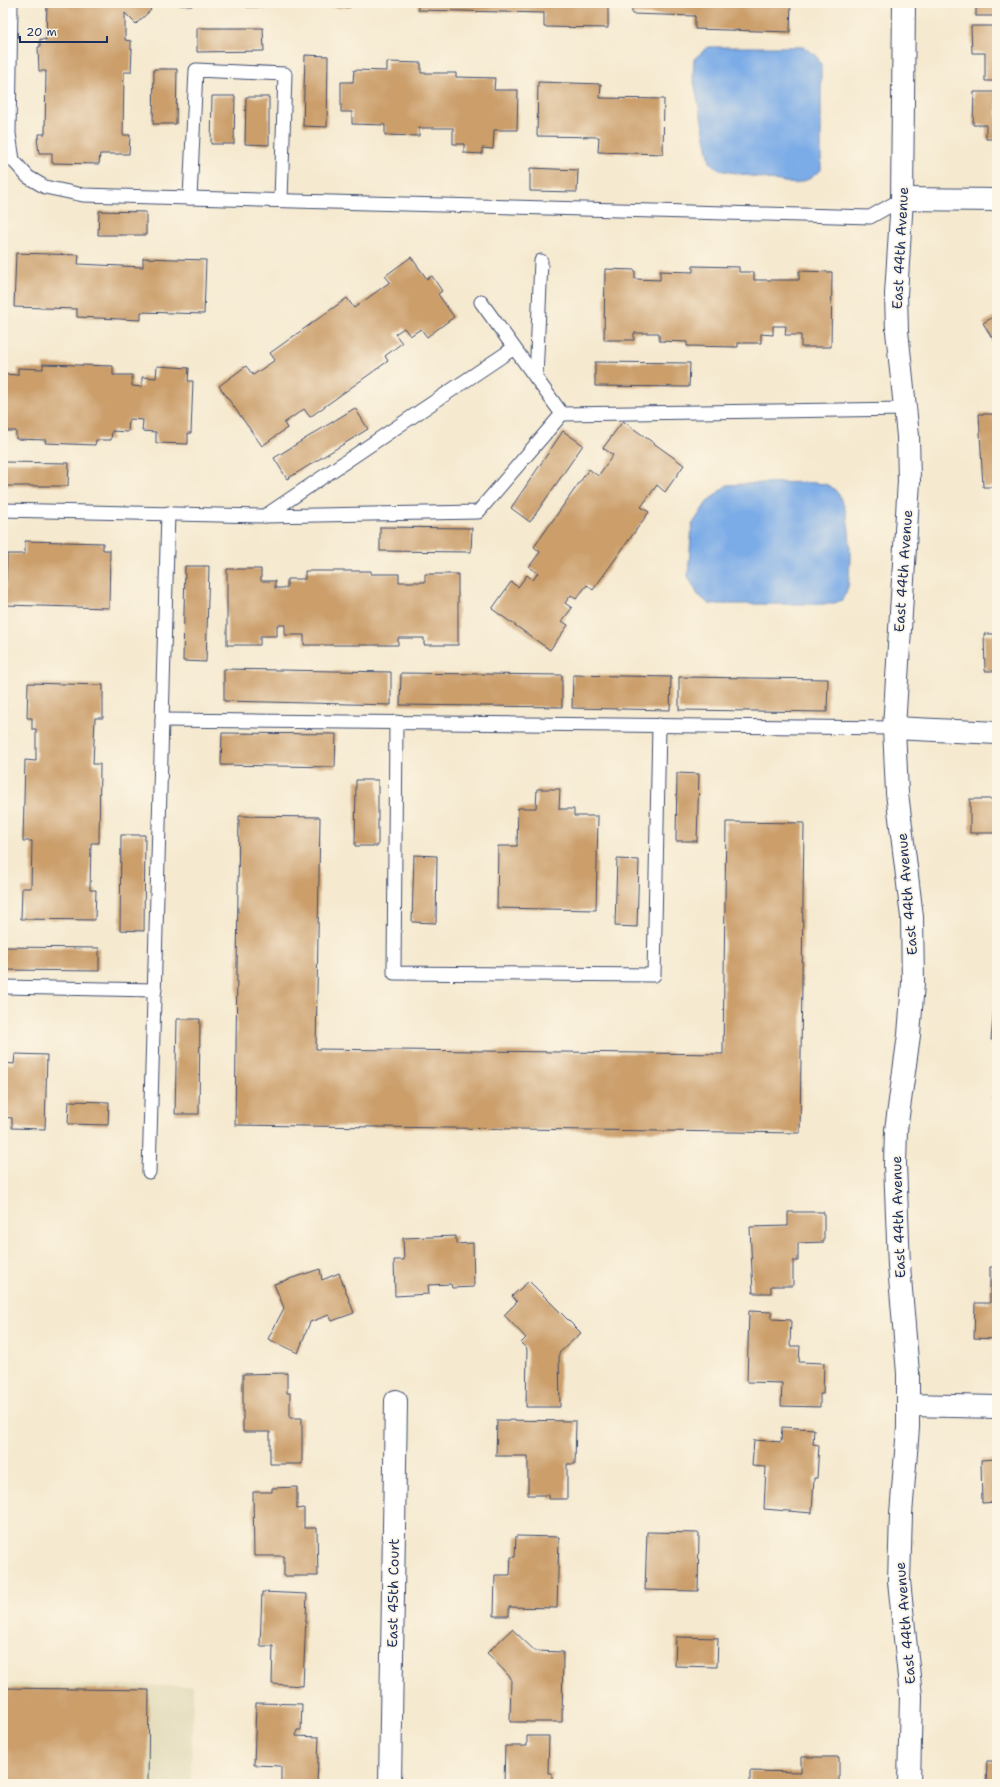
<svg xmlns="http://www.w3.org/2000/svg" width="1000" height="1787" font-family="'Shantell Sans',sans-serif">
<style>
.built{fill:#e3dbba}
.green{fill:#c1d578;stroke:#6e826b}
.water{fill:#7bace7;stroke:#4b6ea2}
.building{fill:#cb9e6a}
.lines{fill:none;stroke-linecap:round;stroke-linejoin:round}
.service-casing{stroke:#3c4b6f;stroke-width:15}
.minor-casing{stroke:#3c4b6f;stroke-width:24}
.tertiary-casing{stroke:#3c4b6f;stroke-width:24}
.service{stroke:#fff;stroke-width:13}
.minor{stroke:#fff;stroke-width:22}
.tertiary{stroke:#fff;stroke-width:22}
.labels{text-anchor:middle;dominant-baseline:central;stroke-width:3.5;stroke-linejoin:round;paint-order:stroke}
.street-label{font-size:14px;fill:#1b2f5e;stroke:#fcf5e5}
</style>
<rect width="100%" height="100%" fill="#fcf5e5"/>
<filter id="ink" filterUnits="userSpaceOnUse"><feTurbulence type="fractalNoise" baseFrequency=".025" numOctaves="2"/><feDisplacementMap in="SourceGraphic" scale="8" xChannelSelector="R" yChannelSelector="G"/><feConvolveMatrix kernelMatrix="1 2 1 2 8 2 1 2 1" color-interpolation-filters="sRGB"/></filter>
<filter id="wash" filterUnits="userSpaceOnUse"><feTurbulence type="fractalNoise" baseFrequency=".012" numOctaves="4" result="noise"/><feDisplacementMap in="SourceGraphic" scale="16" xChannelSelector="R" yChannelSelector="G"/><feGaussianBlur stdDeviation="0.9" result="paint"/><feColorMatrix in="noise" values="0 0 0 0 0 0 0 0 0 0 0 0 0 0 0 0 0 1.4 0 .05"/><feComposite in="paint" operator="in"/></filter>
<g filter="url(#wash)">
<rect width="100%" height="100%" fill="#f5e9cf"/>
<!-- built -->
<path class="built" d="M 3,1684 L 193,1686 L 191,1784 L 3,1784 Z"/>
<!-- green -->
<path class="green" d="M 3,676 L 6,685 L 3,767 Z"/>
<!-- water -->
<g class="water">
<path d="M 708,47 L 803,47 L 816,55 L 821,65 L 821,170 L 809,179 L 795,184 L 719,170 L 710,162 L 693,76 L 694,59 Z"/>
<path d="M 763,483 C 779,483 809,481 824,484 C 855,490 851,562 848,586 C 847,591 844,596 842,600 L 832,604 L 709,604 L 698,595 L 688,576 L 692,525 L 707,502 L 727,485 Z"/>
</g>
<g id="blocks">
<!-- building -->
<g class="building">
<path d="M 47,3 L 145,3 L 151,10 L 136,24 L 125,13 L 125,40 L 131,41 L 131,49 L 132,49 L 131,72 L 124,72 L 123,135 L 130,135 L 129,154 L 100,154 L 99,164 L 52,163 L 52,153 L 39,153 L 37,138 L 39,138 L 39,134 L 45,134 L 46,71 L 39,71 L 38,47 L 40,47 L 40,39 L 46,40 Z"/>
<path d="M 179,3 L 193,3 L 192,6 L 179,5 Z"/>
<path d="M 238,3 L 270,3 L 270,5 L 262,5 L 262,7 L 246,7 L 246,5 L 238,5 Z"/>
<path d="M 333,3 L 351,3 L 351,7 L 337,8 L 337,7 L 333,7 Z"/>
<path d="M 418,3 L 608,3 L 608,28 L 544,27 L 544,13 L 418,10 Z"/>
<path d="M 632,3 L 791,3 L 790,32 L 695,29 L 695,16 L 632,14 Z"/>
<rect x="976" y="3" width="21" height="13"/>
<path d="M 971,26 L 997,26 L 997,81 L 985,81 L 985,53 L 972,53 Z"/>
<path d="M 197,28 L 263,28 L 264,51 L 197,52 Z"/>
<path d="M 305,55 L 328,56 L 327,127 L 303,126 Z"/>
<path d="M 387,62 L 421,63 L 421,73 L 456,73 L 456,77 L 495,78 L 494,90 L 518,90 L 517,130 L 494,130 L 493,149 L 482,148 L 482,154 L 464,153 L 464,144 L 453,144 L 453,128 L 419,128 L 419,136 L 385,135 L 385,125 L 352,124 L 352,112 L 341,112 L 341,82 L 353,82 L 354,70 L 387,71 Z"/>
<path d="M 154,69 L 177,69 L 176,124 L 153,124 Z"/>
<path d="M 538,82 L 601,84 L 600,98 L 664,99 L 663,154 L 598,152 L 599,137 L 537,136 Z"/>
<path d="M 974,92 L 997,92 L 997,139 L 986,139 L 986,125 L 973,125 Z"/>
<path d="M 212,96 L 235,96 L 234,144 L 211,144 Z"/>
<path d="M 246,97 L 269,97 L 269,145 L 245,144 Z"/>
<path d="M 530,168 L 578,170 L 577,192 L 530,191 Z"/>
<path d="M 99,211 L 146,212 L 146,235 L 98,235 Z"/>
<path d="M 16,253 L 79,255 L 78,264 L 143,267 L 143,258 L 206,260 L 204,314 L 141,312 L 141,320 L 77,317 L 77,309 L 14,307 Z"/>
<path d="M 411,257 L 427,279 L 432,276 L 442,291 L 438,294 L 454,317 L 427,337 L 421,329 L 410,336 L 404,328 L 395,334 L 402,343 L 385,356 L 388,361 L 310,417 L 304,409 L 284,423 L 287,428 L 262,446 L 219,386 L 246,366 L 253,375 L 275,360 L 270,353 L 347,298 L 354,308 L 390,282 L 385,276 Z"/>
<path d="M 693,266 L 739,267 L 739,272 L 754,272 L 754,280 L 799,280 L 799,271 L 832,272 L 831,347 L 801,347 L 801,335 L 785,335 L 786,326 L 773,326 L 773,335 L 761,334 L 761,343 L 738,343 L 738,347 L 687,346 L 687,342 L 659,341 L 659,333 L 634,333 L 634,340 L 604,340 L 605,269 L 635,270 L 635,279 L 660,280 L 660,271 L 693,272 Z"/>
<path d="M 997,315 L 997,346 L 983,323 Z"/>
<path d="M 595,362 L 690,363 L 689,387 L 595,386 Z"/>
<path d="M 43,364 L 113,366 L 113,375 L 132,375 L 132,386 L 142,387 L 142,377 L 156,378 L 157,366 L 189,368 L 188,381 L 193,381 L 191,433 L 188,433 L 188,444 L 156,443 L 156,432 L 142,431 L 143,420 L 129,419 L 128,432 L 112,431 L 111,440 L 96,440 L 95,445 L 45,443 L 46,440 L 16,439 L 16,431 L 3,431 L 3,374 L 18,375 L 18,368 L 43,369 Z"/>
<path d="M 355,408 L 368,429 L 287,479 L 274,458 Z"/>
<path d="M 979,414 L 997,414 L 997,487 L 983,487 Z"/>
<path d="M 623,421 L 684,465 L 665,492 L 657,485 L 641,507 L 649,512 L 593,590 L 587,585 L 576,599 L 571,595 L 565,603 L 572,608 L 562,621 L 568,625 L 550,650 L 492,609 L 511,582 L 518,587 L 527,575 L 533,580 L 538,573 L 529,567 L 540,552 L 534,547 L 589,469 L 598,476 L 613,455 L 603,448 Z"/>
<path d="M 563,431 L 583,445 L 530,522 L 511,508 Z"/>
<path d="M 3,462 L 69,463 L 68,486 L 3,486 Z"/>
<path d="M 380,527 L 472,528 L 471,552 L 380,551 Z"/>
<path d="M 25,541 L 103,543 L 103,550 L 110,550 L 109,608 L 5,605 L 7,554 L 25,554 Z"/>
<path d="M 185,566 L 209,566 L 206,662 L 183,661 Z"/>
<path d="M 227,569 L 261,569 L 261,581 L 275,581 L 275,588 L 287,588 L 287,579 L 305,579 L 305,571 L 371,571 L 371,574 L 399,574 L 399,582 L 425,582 L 425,574 L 458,574 L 458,645 L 424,645 L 424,638 L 398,638 L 398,645 L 304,645 L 304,635 L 285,635 L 285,625 L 277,625 L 277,636 L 260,636 L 260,645 L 227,645 Z"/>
<path d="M 995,613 L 997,613 L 997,671 L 985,671 L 984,634 L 995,634 Z"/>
<path d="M 224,669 L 391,672 L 391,705 L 224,701 Z"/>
<path d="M 401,673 L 562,675 L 562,707 L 400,705 Z"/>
<path d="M 573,675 L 671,677 L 670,710 L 572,708 Z"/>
<path d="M 679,677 L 828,679 L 827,712 L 679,710 Z"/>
<path d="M 28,683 L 103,685 L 103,718 L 95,718 L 93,764 L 100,764 L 99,843 L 91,843 L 90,890 L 96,890 L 95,920 L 21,919 L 22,888 L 31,888 L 32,841 L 23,841 L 25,760 L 36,761 L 36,729 L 32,729 L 32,718 L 27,718 Z"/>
<path d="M 222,733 L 336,734 L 335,767 L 221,765 Z"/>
<path d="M 677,773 L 699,774 L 697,841 L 676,841 Z"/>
<path d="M 356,780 L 378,780 L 378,846 L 355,846 Z"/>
<path d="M 537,789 L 560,789 L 559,809 L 574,809 L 574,816 L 598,816 L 596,910 L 497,908 L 498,846 L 517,846 L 518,808 L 536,808 Z"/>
<rect x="970" y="799" width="27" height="34"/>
<path d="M 239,816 L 320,817 L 316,1049 L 723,1054 L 726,822 L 804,823 L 800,1133 L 235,1125 Z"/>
<path d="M 121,835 L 145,835 L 144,931 L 120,930 Z"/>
<path d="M 414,855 L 437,856 L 436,923 L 412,922 Z"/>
<path d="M 617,859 L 639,860 L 637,927 L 615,926 Z"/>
<path d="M 4,947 L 99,948 L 99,971 L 4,970 Z"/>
<path d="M 996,984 L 997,984 L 997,1040 L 991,1040 Z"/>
<path d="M 177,1019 L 200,1019 L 199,1114 L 175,1114 Z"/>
<path d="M 15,1054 L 47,1055 L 45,1129 L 12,1128 L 12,1118 L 3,1117 L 3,1063 L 14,1064 Z"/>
<path d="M 997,1095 L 997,1114 L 996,1114 L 993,1096 Z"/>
<path d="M 69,1101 L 109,1102 L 108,1125 L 68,1124 Z"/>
<path d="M 788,1212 L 824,1212 L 824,1242 L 798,1243 L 798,1261 L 793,1261 L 793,1286 L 771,1286 L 771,1293 L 753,1293 L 750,1227 L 788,1226 Z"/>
<path d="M 456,1236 L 456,1244 L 473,1243 L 474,1287 L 452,1288 L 451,1284 L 428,1285 L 429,1294 L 395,1296 L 394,1260 L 404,1260 L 403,1238 Z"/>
<path d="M 990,1267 L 997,1267 L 997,1339 L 974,1338 L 975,1303 L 990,1303 Z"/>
<path d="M 320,1269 L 322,1280 L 339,1273 L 354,1313 L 332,1321 L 329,1315 L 310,1322 L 298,1353 L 268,1339 L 284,1308 L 274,1284 Z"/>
<path d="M 529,1281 L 581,1333 L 559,1353 L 560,1407 L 526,1407 L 527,1349 L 521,1343 L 526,1338 L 504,1315 L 517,1302 L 512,1296 Z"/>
<path d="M 749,1311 L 772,1312 L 772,1319 L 791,1320 L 790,1346 L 800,1346 L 799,1362 L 824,1363 L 823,1394 L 820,1394 L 820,1407 L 781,1406 L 782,1383 L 747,1382 Z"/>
<path d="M 287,1373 L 287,1393 L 290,1393 L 290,1418 L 302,1418 L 302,1464 L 270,1464 L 270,1432 L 243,1432 L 243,1374 Z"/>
<path d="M 497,1420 L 576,1421 L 575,1464 L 567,1464 L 567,1499 L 549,1499 L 549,1495 L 528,1495 L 528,1456 L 496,1456 Z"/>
<path d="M 782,1427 L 814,1429 L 813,1444 L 819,1445 L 817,1478 L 814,1478 L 812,1513 L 764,1509 L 766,1467 L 752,1466 L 754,1440 L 781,1442 Z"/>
<path d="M 997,1459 L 997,1502 L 982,1503 L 981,1460 Z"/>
<path d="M 297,1487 L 297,1509 L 304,1508 L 304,1528 L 317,1528 L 318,1576 L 284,1576 L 284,1556 L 254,1556 L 253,1492 L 272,1492 L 272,1488 Z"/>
<path d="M 647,1532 L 699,1533 L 698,1591 L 645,1590 Z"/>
<path d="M 516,1536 L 559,1537 L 557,1608 L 509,1607 L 509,1616 L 494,1616 L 495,1575 L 510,1575 L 511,1557 L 515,1557 Z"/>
<path d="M 262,1592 L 307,1594 L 303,1686 L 272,1684 L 273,1646 L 260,1646 Z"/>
<path d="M 512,1629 L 535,1651 L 563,1652 L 562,1722 L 510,1722 L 511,1678 L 487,1653 Z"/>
<path d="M 676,1637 L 718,1638 L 717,1667 L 675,1666 Z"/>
<path d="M 3,1688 L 149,1690 L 148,1784 L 3,1784 Z"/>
<path d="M 256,1703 L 302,1704 L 301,1730 L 297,1730 L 296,1736 L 319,1737 L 317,1784 L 281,1784 L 281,1766 L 254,1765 Z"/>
<path d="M 527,1736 L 549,1736 L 548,1773 L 552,1773 L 552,1784 L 504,1784 L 505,1746 L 527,1746 Z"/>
<path d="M 801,1757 L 839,1757 L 839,1784 L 750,1784 L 750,1771 L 801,1772 Z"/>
<path d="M 987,1761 L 997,1761 L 997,1784 L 986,1784 Z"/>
</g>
</g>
</g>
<g filter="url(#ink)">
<use href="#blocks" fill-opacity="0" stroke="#3c4b6f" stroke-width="1"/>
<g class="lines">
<!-- service casing -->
<g class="service-casing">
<g id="service">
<path d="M 11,3 L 9,134 L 13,160 L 28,177 L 45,187 L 83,195 L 870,217 L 902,199"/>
<path d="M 190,198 L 196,70 L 285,74 L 281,200"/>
<path d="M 481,302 L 562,414"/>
<path d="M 536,378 L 541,261"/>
<path d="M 3,510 L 265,516 L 478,512 L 562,414 L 906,409"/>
<path d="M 265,516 L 514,348"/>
<path d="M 162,720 L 894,728"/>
<path d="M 396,722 L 394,973 L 654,975 L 659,725"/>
<path d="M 3,987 L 155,990"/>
<path d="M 149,1172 L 168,513"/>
</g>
</g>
<!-- minor casing -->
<g class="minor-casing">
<g id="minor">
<path d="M 902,199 L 997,200"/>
<path d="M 894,728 L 997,733"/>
<path d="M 909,1405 L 997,1407"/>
<path d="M 390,1784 L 396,1401"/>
</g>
</g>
<!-- tertiary casing -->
<g class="tertiary-casing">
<path id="tertiary" d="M 904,3 L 902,199 L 896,294 L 897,331 L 908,436 L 909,481 L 894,728 L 897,793 L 912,917 L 913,983 L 909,1035 L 896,1130 L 895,1164 L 899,1266 L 908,1373 L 908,1428 L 901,1514 L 899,1581 L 911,1696 L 909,1784"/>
</g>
<!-- service -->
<use href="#service" class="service"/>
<!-- minor -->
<use href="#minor" class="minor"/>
<!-- tertiary -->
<use href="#tertiary" class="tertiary"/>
</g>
</g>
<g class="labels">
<!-- street labels -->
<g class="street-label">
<text transform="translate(900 248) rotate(-87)">East 44th Avenue</text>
<text transform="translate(903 571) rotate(-86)">East 44th Avenue</text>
<text transform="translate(907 894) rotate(-95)">East 44th Avenue</text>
<text transform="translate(898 1217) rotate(-92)">East 44th Avenue</text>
<text transform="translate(393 1593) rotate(-89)">East 45th Court</text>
<text transform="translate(905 1623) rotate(-95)">East 44th Avenue</text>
</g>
</g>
<!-- margin -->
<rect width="1000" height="1787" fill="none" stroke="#fcf5e5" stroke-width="16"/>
<!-- scale -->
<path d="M20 36v6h87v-6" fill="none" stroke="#1b2f5e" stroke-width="2"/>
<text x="26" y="36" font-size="12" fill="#1b2f5e" stroke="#fcf5e5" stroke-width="3" paint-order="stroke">20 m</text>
</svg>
